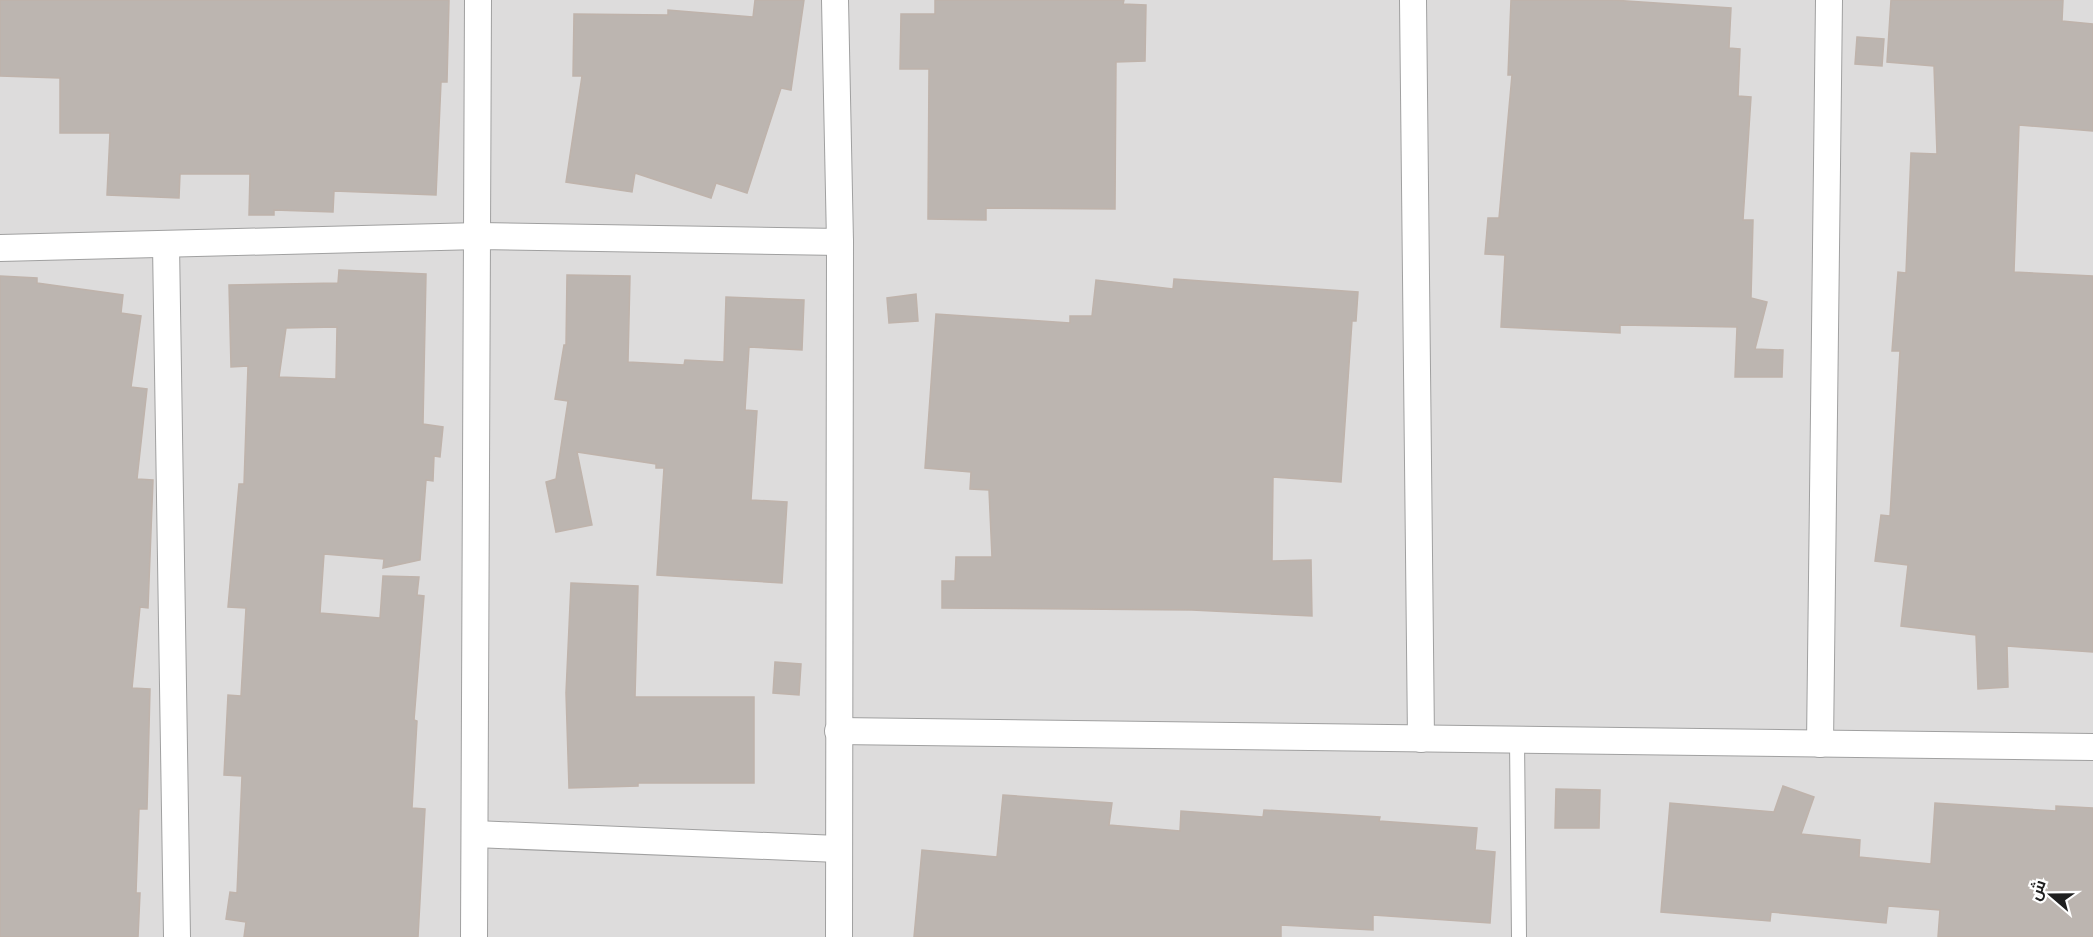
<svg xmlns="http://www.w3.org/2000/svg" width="2093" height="937" font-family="'Golos Text',Cairo,sans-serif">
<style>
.residential{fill:#dddcdc}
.building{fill:#bcb5b0;stroke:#bfb3ab;stroke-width:1.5;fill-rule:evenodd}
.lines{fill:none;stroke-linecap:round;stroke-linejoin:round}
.service-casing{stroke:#a0a0a0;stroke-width:16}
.minor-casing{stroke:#a0a0a0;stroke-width:28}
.service{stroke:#fff;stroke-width:14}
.minor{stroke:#fff;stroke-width:26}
</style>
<rect width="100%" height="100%" fill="#efece7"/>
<!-- residential -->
<rect class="residential" x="0" y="0" width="2093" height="937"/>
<!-- building -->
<g class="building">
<path d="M 0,0 L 449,0 L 447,82 L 441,82 L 436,195 L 334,191 L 333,212 L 274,210 L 274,215 L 249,215 L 250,174 L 180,174 L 179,198 L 107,195 L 110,133 L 60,133 L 60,78 L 0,76 Z"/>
<path d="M 755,0 L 804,0 L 791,90 L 781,88 L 747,193 L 716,183 L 711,198 L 635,173 L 632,192 L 566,182 L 582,76 L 573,76 L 574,14 L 668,15 L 668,10 L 753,17 Z"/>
<path d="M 935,0 L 1124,0 L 1123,4 L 1146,5 L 1145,61 L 1116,62 L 1115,209 L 986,208 L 986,220 L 928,219 L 929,69 L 900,69 L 901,14 L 935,14 Z"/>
<path d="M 1511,0 L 1612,0 L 1731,8 L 1729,48 L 1740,49 L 1738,96 L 1751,97 L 1743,220 L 1753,220 L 1751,298 L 1767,302 L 1755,349 L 1783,350 L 1782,377 L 1735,377 L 1737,327 L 1620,325 L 1620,333 L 1501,327 L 1505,255 L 1485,254 L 1488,218 L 1499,218 L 1512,75 L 1508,75 Z"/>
<path d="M 1891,0 L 2063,0 L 2062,21 L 2093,24 L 2093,131 L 2019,125 L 2014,272 L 2093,276 L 2093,652 L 2007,646 L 2008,687 L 1978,689 L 1976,635 L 1901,626 L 1908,565 L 1875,561 L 1881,515 L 1890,516 L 1900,351 L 1892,351 L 1898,272 L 1906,273 L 1911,153 L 1937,154 L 1934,66 L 1887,62 Z"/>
<path d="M 1857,37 L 1884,39 L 1882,66 L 1855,64 Z"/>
<path d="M 339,270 L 426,274 L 423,424 L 443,427 L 440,457 L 434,456 L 433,481 L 426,480 L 420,560 L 383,568 L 384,559 L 324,554 L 320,613 L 380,618 L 383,576 L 419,577 L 417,595 L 424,596 L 414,720 L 417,721 L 412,808 L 425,809 L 418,937 L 244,937 L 246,922 L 226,919 L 230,892 L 237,893 L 242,776 L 224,775 L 228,695 L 241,696 L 246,608 L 228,607 L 239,484 L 244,484 L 248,366 L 231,367 L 229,285 L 338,283 ZM 337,327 L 336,379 L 279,377 L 286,328 Z"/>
<path d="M 567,275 L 630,276 L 628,362 L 684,365 L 685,360 L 724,362 L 726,297 L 804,300 L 802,350 L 749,347 L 745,410 L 757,411 L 751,500 L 787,502 L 782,583 L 657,575 L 664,468 L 656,468 L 656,464 L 577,452 L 592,525 L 556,532 L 546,482 L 556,479 L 568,401 L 555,399 L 564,345 L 566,345 Z"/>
<path d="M 0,276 L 37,278 L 37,283 L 123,295 L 121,313 L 141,316 L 131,387 L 147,389 L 137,479 L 153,480 L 148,608 L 140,607 L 132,688 L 150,689 L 147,809 L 139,809 L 136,893 L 140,893 L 138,937 L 0,937 Z"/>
<path d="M 1174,279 L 1358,292 L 1356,321 L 1352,321 L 1341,482 L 1273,477 L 1272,561 L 1311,560 L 1312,616 L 1192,610 L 942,608 L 942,581 L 955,581 L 956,557 L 992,557 L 989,490 L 970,489 L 971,472 L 925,468 L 936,314 L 1070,323 L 1070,316 L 1092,316 L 1096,280 L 1173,289 Z"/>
<path d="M 916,294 L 918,321 L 889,323 L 887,298 Z"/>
<path d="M 571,583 L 638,586 L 635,697 L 754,697 L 754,783 L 638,783 L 638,786 L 569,788 L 566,693 Z"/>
<path d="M 775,662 L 801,664 L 799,695 L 773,693 Z"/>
<path d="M 1783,786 L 1814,797 L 1801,834 L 1860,840 L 1859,857 L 1931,864 L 1935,803 L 2056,811 L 2056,806 L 2093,808 L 2093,937 L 1938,937 L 1940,910 L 1888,906 L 1886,923 L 1771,912 L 1770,921 L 1661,912 L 1670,803 L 1774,812 Z"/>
<path d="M 1556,789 L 1600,790 L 1599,828 L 1555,828 Z"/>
<path d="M 1003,795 L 1112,803 L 1109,825 L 1180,831 L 1181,811 L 1263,817 L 1264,810 L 1380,817 L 1379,821 L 1477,828 L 1475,850 L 1495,852 L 1490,923 L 1373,915 L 1373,930 L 1281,925 L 1281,937 L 914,937 L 922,850 L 997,857 Z"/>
</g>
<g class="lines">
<!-- service casing -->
<g class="service-casing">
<path id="service" d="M 1517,740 L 1519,937"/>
</g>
<!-- minor casing -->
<g class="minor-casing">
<g id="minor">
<path d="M 835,0 L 840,242 L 839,937"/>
<path d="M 1413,0 L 1421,739"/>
<path d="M 166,245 L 177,937"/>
<path d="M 0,248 L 479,236 L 840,242"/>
<path d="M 838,731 L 2093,747"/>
<path d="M 1820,744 L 1829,0"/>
<path d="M 475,834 L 838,849"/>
<path d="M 474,937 L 478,0"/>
</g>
</g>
<!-- service -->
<use href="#service" class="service"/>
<!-- minor -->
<use href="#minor" class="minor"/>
</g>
<!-- north arrow -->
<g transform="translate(2051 895) rotate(290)" stroke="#ffffff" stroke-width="4.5" paint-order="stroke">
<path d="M0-4.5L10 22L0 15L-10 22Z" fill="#1f1f1f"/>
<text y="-9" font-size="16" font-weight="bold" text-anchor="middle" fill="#1f1f1f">ش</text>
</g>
</svg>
